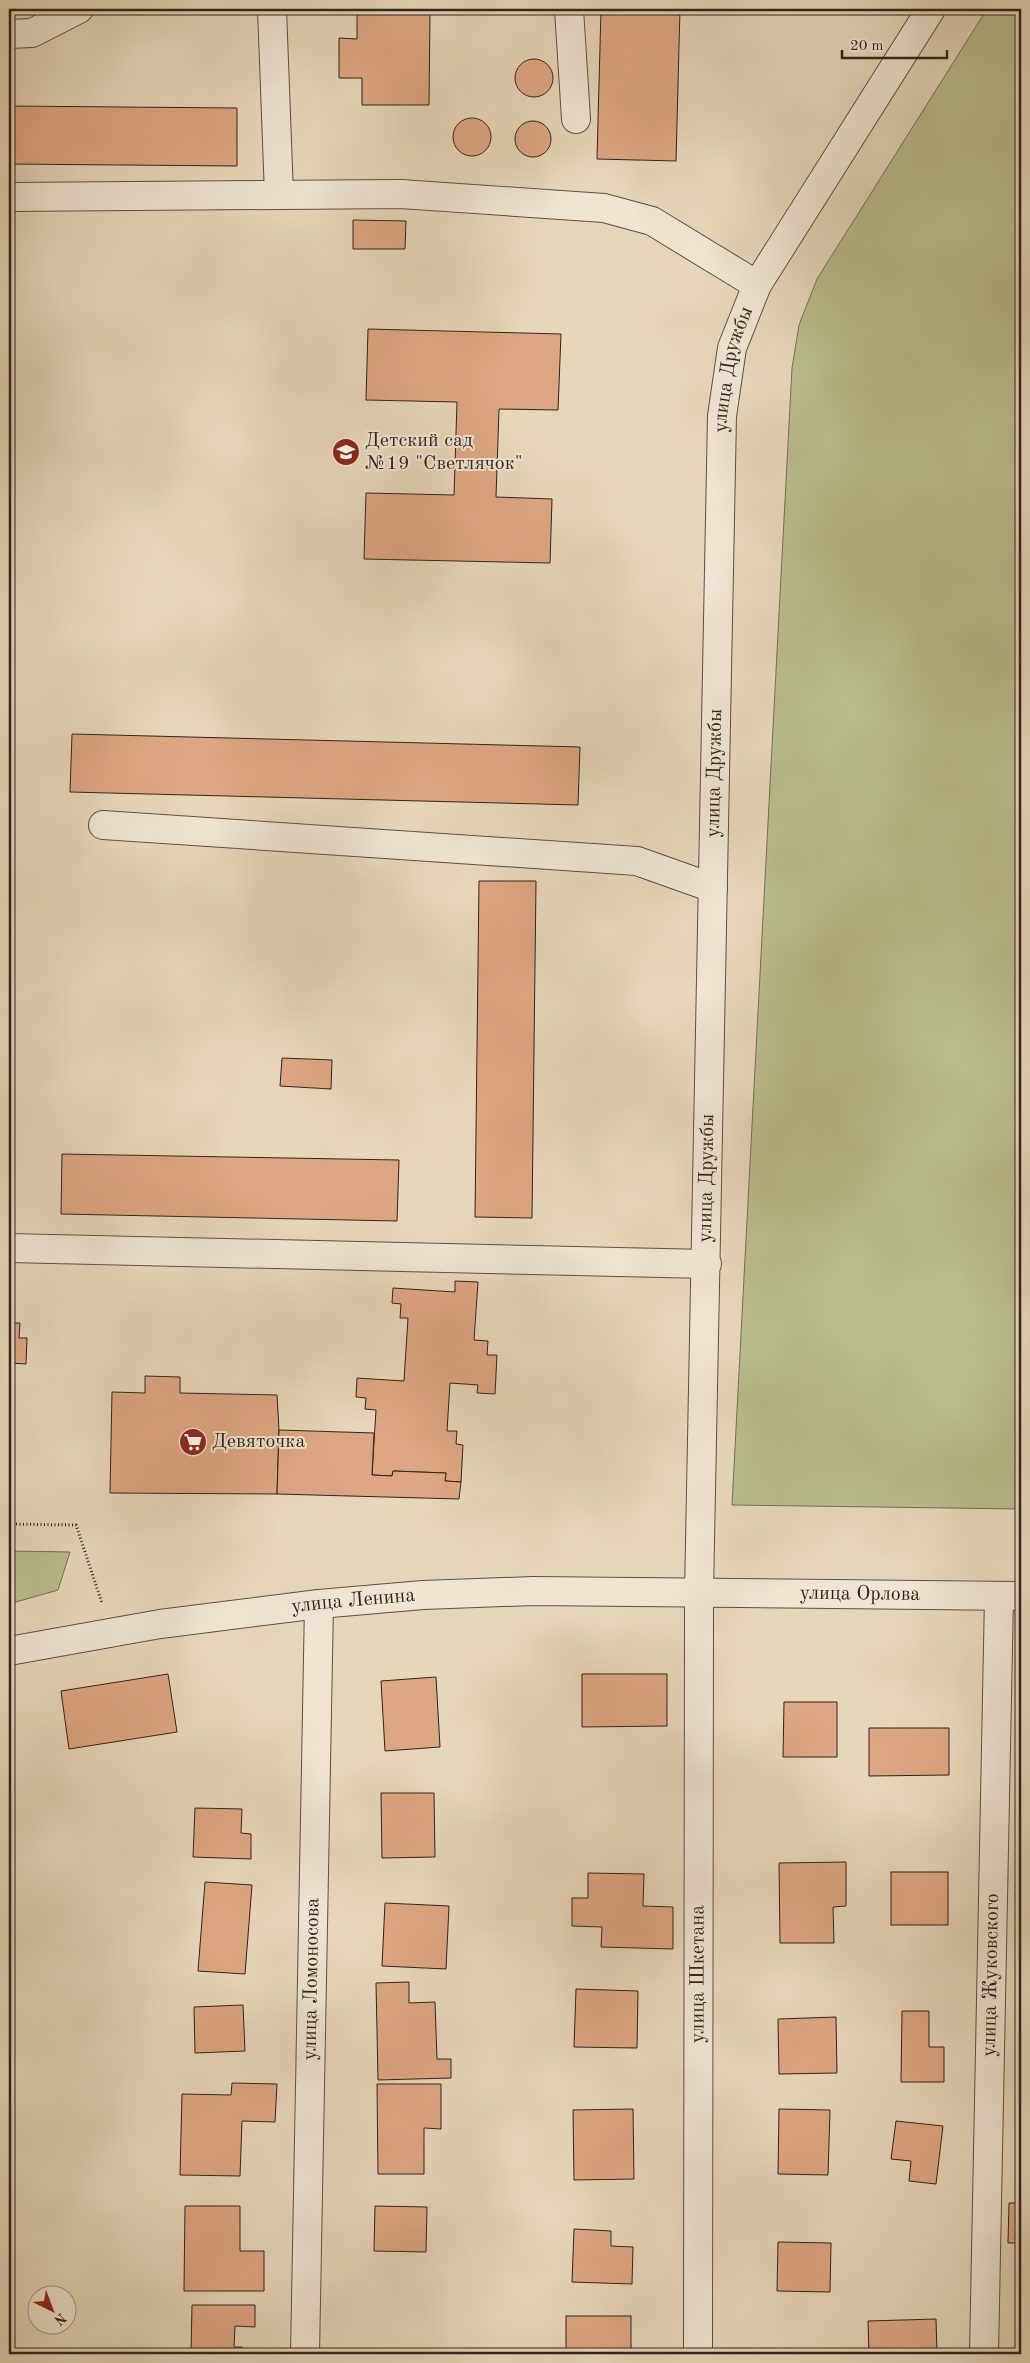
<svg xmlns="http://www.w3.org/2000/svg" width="1030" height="2363" font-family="'Old Standard TT',serif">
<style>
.green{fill:#b9bd8d;stroke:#767055}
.building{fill:#dea783;stroke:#32231d}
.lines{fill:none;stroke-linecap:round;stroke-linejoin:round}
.minor-casing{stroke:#5f5044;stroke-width:30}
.path{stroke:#32231d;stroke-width:3;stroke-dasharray:1 2.5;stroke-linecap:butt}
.minor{stroke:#efe5d2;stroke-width:28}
.labels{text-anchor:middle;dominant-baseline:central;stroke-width:4;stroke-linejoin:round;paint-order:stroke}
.street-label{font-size:20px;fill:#32231d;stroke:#efe5d2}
.poi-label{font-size:20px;fill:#32231d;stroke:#efe5d2;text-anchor:start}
</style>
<rect width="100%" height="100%" fill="#e7d7ba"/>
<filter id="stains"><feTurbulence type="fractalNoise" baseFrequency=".004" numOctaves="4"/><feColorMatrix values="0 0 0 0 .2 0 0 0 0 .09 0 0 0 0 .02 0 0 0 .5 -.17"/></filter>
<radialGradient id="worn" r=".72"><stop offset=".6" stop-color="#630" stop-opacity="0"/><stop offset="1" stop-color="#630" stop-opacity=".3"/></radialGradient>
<!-- green -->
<g class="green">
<path d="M 987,9 L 1021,9 L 1021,1509 L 732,1505 L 792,368 L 799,325 L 817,279 Z"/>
<path d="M 9,1551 L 70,1552 L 58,1590 L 9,1604 Z"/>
</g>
<!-- building -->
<g class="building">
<path d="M 357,9 L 430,9 L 429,105 L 362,105 L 362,78 L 339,78 L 339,38 L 357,39 Z"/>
<path d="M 601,9 L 680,9 L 676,161 L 597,159 Z"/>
<circle cx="534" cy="78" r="19"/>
<path d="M 9,106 L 237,108 L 237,166 L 9,164 Z"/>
<circle cx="472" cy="137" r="19"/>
<circle cx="533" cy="139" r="18"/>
<path d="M 353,220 L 406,221 L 405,249 L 353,249 Z"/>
<path d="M 368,329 L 561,334 L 558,410 L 499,409 L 496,497 L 552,499 L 550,563 L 364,559 L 366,493 L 454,495 L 457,402 L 366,400 Z"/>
<path d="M 72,734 L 580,747 L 578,805 L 70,792 Z"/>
<path d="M 479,881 L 536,881 L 532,1218 L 475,1217 Z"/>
<path d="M 282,1058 L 332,1060 L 331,1089 L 280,1086 Z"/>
<path d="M 62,1154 L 399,1160 L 397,1221 L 61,1214 Z"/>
<path d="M 9,1265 L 11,1265 L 9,1316 Z"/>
<path d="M 455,1281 L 478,1282 L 474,1340 L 488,1341 L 487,1355 L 497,1355 L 495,1394 L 477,1393 L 478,1385 L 450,1383 L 447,1431 L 457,1431 L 456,1444 L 463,1445 L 461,1482 L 445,1481 L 446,1473 L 393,1471 L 392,1476 L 372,1475 L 376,1410 L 365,1409 L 366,1398 L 356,1397 L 357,1378 L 404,1381 L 408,1318 L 400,1318 L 401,1304 L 392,1303 L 393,1288 L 455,1292 Z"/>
<path d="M 9,1323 L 20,1323 L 19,1338 L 27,1338 L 26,1364 L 9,1363 Z"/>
<path d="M 145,1376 L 180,1377 L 180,1393 L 277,1395 L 279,1430 L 277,1494 L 110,1493 L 112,1392 L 145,1393 Z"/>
<path d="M 279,1430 L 374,1433 L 372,1475 L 392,1476 L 393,1471 L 446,1473 L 445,1481 L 461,1482 L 459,1499 L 277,1494 Z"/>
<path d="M 168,1674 L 177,1732 L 69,1749 L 61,1691 Z"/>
<path d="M 582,1674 L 667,1674 L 667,1726 L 582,1727 Z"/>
<path d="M 436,1677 L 440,1747 L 385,1751 L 381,1681 Z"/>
<path d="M 784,1702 L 837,1702 L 837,1757 L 783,1757 Z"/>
<path d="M 869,1728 L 949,1728 L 949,1775 L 869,1776 Z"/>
<path d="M 381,1793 L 434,1793 L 435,1857 L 382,1858 Z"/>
<path d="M 195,1808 L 242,1809 L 241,1833 L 251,1834 L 251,1859 L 193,1857 Z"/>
<path d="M 846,1862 L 846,1906 L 833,1907 L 834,1943 L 780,1943 L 779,1863 Z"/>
<rect x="891" y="1872" width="57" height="53"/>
<path d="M 588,1873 L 644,1874 L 643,1906 L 673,1907 L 673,1949 L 601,1947 L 602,1927 L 572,1926 L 572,1898 L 588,1898 Z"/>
<path d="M 205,1882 L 252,1885 L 245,1974 L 198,1971 Z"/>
<path d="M 385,1903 L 449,1906 L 446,1969 L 382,1966 Z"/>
<path d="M 409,1982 L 409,2003 L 435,2002 L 437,2059 L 451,2059 L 451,2078 L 378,2080 L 376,1983 Z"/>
<path d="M 576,1989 L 638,1991 L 637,2048 L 574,2047 Z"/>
<path d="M 243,2005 L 245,2051 L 195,2053 L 194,2007 Z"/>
<path d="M 902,2011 L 929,2011 L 929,2047 L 944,2047 L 944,2082 L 901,2082 Z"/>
<path d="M 836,2017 L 837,2073 L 779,2074 L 778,2019 Z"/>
<path d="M 232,2083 L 277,2084 L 275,2122 L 242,2121 L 240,2176 L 180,2175 L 182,2094 L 231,2095 Z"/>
<path d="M 377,2084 L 441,2084 L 441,2129 L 424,2128 L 424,2174 L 378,2174 Z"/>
<path d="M 633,2109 L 634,2179 L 574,2180 L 573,2110 Z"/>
<path d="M 779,2109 L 830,2110 L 828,2175 L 778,2174 Z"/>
<path d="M 896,2121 L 943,2126 L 936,2184 L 909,2181 L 911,2161 L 891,2159 Z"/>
<path d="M 1009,2203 L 1021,2203 L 1021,2243 L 1008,2243 Z"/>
<path d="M 185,2206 L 240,2206 L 240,2251 L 264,2251 L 264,2291 L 184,2291 Z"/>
<path d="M 375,2206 L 427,2207 L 426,2252 L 374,2251 Z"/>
<path d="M 574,2229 L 611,2231 L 611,2246 L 633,2247 L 632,2284 L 572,2282 Z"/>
<path d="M 778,2242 L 831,2243 L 830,2292 L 777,2291 Z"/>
<path d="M 192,2305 L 255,2305 L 255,2327 L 235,2326 L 234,2347 L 242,2347 L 242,2354 L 191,2354 Z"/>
<rect x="566" y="2316" width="65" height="38"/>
<path d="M 936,2319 L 937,2354 L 869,2354 L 868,2321 Z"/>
<path d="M 368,2350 L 422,2352 L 421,2354 L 368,2354 Z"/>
</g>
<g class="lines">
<!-- minor casing -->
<g class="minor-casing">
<g id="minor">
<path d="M 272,9 L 279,195"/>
<path d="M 569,9 L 576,119"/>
<path d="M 9,34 L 32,33 L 79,9"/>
<path d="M 9,197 L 401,194 L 604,208 L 652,221 L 757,285"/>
<path d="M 103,825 L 637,861 L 713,888"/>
<path d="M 9,1248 L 707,1264"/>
<path id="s1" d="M 9,1651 L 160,1624 L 319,1604 L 423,1595 L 533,1591 L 1021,1596"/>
<path id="s2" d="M 305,2354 L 319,1604"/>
<path id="s3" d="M 698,2354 L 699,1593 L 722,416 L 732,348 L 757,285 L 931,9"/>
<path id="s4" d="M 984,2354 L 999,1596"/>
</g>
</g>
<!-- path -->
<path class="path" d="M 9,1524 L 76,1525 L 102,1603"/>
<!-- minor -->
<use href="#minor" class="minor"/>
</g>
<!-- icons -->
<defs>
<g id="school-disc" transform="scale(1.4375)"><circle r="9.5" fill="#8f2418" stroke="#efe5d2"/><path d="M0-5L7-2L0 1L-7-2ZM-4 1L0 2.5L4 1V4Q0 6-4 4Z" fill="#fff"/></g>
<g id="supermarket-disc" transform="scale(1.4375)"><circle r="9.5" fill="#8f2418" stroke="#efe5d2"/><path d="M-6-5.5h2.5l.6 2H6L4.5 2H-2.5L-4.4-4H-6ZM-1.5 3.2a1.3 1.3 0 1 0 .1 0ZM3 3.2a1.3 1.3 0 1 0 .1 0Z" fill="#fff"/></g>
</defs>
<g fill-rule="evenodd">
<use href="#school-disc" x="346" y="452"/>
<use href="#supermarket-disc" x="193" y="1442"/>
</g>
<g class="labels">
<!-- street labels -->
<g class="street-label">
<text stroke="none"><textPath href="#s3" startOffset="1986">улица Дружбы</textPath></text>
<text stroke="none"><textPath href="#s3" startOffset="1581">улица Дружбы</textPath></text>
<text stroke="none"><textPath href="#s3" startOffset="1176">улица Дружбы</textPath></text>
<text stroke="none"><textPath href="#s1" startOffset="855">улица Орлова</textPath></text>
<text stroke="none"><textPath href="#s1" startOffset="348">улица Ленина</textPath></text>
<text stroke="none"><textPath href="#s3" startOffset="380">улица Шкетана</textPath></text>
<text stroke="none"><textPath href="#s4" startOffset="379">улица Жуковского</textPath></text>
<text stroke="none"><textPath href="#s2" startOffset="375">улица Ломоносова</textPath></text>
</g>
<!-- poi labels -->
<g class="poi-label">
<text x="365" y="441">Детский сад<tspan x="365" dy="23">№19 "Светлячок"</tspan></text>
<text x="212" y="1442">Девяточка</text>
</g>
</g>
<!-- margin -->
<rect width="1030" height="2363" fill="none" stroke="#e7d7ba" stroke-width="30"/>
<rect x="10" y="10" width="1010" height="2343" fill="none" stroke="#32231d" stroke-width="2.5"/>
<rect x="15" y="15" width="1000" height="2333" fill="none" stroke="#32231d"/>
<!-- north arrow -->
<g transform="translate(52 2310) rotate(138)"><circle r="24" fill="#efe5d2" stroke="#a3978a"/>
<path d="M0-4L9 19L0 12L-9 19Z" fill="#8f2418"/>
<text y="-8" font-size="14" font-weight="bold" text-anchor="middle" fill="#32231d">N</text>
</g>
<!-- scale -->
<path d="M842 50v8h105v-8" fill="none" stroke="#32231d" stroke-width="2.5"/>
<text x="850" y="50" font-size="15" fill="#32231d" stroke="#efe5d2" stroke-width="4" paint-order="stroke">20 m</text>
<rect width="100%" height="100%" filter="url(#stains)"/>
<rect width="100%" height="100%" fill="url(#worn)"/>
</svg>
